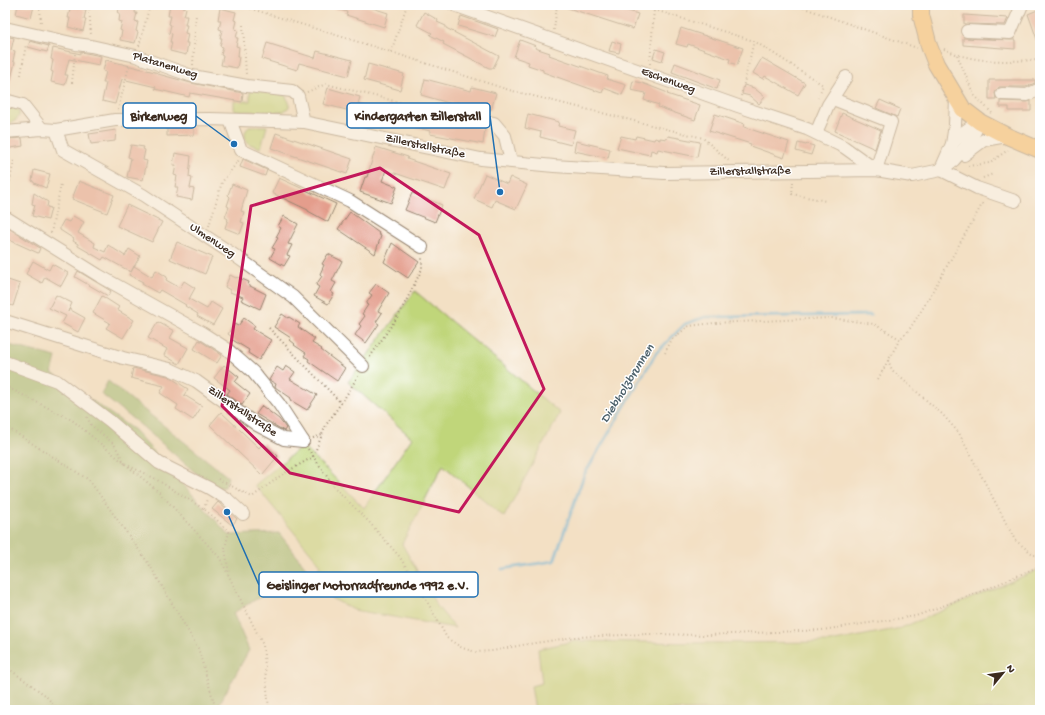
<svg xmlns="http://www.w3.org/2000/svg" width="1045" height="715" font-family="'Gochi Hand',sans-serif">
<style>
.green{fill:#c0d67a;stroke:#7e804c}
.forest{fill:#98b76a;stroke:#6a7044}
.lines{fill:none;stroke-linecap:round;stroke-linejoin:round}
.stream{stroke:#60afda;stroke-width:3}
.building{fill:#e49d8c}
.minor-casing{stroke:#978571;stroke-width:14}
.major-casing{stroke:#978571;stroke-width:18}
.path{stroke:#978571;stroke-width:2;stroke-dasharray:1 3;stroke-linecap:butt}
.minor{stroke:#fff;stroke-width:12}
.major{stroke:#fabe6d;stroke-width:16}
.marked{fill:none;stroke:#c2185b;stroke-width:3;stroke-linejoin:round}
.labels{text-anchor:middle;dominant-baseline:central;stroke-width:3;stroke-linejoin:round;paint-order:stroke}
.street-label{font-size:12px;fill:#3b2a1e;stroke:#fff}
.water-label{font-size:13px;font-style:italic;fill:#4a5f69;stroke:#fff}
.leader{fill:none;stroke:#1f6fb2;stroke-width:1.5}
.callout-dot{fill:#1f6fb2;stroke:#fff;stroke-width:1.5}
.callout{fill:#fff;stroke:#1f6fb2;stroke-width:1.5}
.callout-label{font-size:13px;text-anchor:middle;font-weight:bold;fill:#3b2a1e}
</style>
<rect width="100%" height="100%" fill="#fff"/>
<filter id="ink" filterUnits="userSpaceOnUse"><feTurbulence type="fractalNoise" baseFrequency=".025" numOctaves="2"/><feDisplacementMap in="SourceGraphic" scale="8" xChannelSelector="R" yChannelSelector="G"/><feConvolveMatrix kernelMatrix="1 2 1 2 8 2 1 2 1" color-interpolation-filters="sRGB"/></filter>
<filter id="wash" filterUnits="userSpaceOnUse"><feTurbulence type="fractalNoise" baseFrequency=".012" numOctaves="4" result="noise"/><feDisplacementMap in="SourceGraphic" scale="16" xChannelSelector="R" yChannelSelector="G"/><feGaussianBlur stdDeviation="0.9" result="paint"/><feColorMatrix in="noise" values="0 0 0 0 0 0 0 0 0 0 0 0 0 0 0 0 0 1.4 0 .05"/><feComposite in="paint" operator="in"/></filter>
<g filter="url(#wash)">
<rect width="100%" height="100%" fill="#f3e0c4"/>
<!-- green -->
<g class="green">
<path d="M 250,89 L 285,95 L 289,102 L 289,107 L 283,112 L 234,111 L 234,101 L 250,101 Z"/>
<path d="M 5,102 L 19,110 L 19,116 L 15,121 L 5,124 Z"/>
<path d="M 249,126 L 267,126 L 261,148 L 249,144 L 245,138 L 245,132 Z"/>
<path d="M 415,291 L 560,413 L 504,517 L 443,465 L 402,544 L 437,606 L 455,628 L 354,610 L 314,589 L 320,564 L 255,485 L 302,446 L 324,467 L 364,508 L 412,438 L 348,382 Z"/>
<path d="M 1040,569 L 1040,710 L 535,710 L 531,686 L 542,683 L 538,649 L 574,641 L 706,643 L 830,642 L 901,628 Z"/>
</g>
<!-- forest -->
<g class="forest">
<path d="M 5,344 L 56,357 L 52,373 L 134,430 L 229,535 L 279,533 L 307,569 L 233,613 L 249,650 L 216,710 L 5,710 Z"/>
<path d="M 108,381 L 228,477 L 225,487 L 213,488 L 143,427 L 101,394 Z"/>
</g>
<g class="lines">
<!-- stream -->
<path class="stream" d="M 502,569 L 554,561 L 584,475 L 656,353 L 685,324 L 705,317 L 871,315"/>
</g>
<g id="blocks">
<!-- building -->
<g class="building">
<path d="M 18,5 L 34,6 L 31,18 L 16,14 Z"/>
<path d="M 71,5 L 84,5 L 83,9 L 86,10 L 84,19 L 86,19 L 83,31 L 68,27 L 70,18 L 68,18 Z"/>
<path d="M 120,5 L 136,5 L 135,13 L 137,13 L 135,21 L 138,22 L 136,31 L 138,32 L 135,43 L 120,40 L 122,31 L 120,30 L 122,22 L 119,21 L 120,13 L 118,13 Z"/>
<path d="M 170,5 L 183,5 L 183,7 L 186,8 L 184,16 L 187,16 L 185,25 L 187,25 L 185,33 L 188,34 L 186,43 L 188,43 L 186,55 L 170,51 L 172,42 L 170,42 L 172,34 L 169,33 L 171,25 L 169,24 L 171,16 L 168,16 Z"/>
<path d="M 330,5 L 363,5 L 388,13 L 384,27 L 346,15 L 347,12 L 329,7 Z"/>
<path d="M 565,5 L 609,5 L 638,14 L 633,29 L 565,7 Z"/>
<path d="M 220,8 L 236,12 L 234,20 L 237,21 L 235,29 L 238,30 L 236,38 L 238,38 L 236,46 L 239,47 L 238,56 L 239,57 L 237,68 L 221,65 L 223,56 L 221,55 L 223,47 L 220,46 L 222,38 L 220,38 L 222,30 L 219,29 L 221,20 L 218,20 Z"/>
<path d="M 1040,9 L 1040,45 L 1039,45 L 1028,14 Z"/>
<path d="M 424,12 L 438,20 L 437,22 L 446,26 L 446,28 L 499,56 L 493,68 L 489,68 L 443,44 L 444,42 L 430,35 L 432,33 L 417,25 Z"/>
<path d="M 964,15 L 1008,18 L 1005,25 L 964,24 Z"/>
<path d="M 461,16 L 498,29 L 495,37 L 458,26 Z"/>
<path d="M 681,28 L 743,48 L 737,65 L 729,62 L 730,59 L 721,56 L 688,44 L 687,47 L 676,44 Z"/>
<path d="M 5,36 L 14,38 L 11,50 L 15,51 L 13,61 L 15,62 L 8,92 L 5,92 Z"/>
<path d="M 963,38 L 1010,40 L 1015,40 L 1015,49 L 963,45 Z"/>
<path d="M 520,40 L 536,46 L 535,48 L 550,53 L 549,55 L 608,76 L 607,79 L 626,85 L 622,95 L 604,88 L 602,93 L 543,72 L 543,70 L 528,65 L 529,62 L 514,57 Z"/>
<path d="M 30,41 L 49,46 L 47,52 L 28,47 Z"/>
<path d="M 612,41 L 621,44 L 619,53 L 609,51 Z"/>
<path d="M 267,43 L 315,58 L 317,51 L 352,60 L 348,76 L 299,63 L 297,70 L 262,59 Z"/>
<path d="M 53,48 L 81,54 L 81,52 L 101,56 L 99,65 L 69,59 L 65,75 L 68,75 L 65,85 L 51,82 L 53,72 L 51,71 L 53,60 L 51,59 Z"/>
<path d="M 656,49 L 665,52 L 662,61 L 653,58 Z"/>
<path d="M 762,58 L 805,83 L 798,95 L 765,76 L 763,79 L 753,73 Z"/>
<path d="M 106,60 L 159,73 L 158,74 L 191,83 L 243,93 L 242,102 L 190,93 L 189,97 L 155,89 L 156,87 L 122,79 L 115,104 L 102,101 L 106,83 L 103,83 L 106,72 L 103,71 Z"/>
<path d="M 675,63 L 720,80 L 717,89 L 672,72 Z"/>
<path d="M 368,64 L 404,74 L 400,90 L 364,80 Z"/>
<path d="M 425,79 L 471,91 L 472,87 L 496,93 L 491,110 L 457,102 L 456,105 L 421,95 Z"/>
<path d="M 989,80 L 1035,80 L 1035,83 L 1026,87 L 999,87 L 995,93 L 996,99 L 989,99 Z"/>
<path d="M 633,81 L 642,83 L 668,93 L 667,94 L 700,105 L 695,120 L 658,107 L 659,105 L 644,100 L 646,93 L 631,90 Z"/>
<path d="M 744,85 L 754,88 L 765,97 L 759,104 L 750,96 L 742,94 Z"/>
<path d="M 328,88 L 360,97 L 358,104 L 381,111 L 379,121 L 362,116 L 362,114 L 323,104 Z"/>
<path d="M 880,100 L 900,109 L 897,117 L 876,108 Z"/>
<path d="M 1000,101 L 1027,102 L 1031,101 L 1031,111 L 1009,111 L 1009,107 L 1000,107 Z"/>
<path d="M 388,104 L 422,113 L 422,114 L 432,116 L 436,118 L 485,129 L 483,144 L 430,134 L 430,131 L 384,119 Z"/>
<path d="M 842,113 L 881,130 L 875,149 L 835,131 Z"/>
<path d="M 528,114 L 559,122 L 558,126 L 575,130 L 571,145 L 540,137 L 541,132 L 525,128 Z"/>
<path d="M 715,114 L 745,124 L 744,127 L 789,142 L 784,158 L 750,146 L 751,144 L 709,131 Z"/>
<path d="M 167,127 L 194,127 L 194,135 L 167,136 Z"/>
<path d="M 116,130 L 115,141 L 91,144 L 89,134 Z"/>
<path d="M 276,133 L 352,159 L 347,174 L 271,148 Z"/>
<path d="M 621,136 L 635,139 L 636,136 L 654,140 L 655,138 L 660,140 L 660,138 L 667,139 L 668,136 L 700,142 L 697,157 L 658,149 L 657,152 L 651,150 L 650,155 L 617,148 Z"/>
<path d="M 22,138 L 23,146 L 5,149 L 5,139 Z"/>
<path d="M 576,141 L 610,149 L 608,158 L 574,151 Z"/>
<path d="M 798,143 L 806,145 L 807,144 L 814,146 L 811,155 L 796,151 Z"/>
<path d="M 131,145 L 144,147 L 143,149 L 145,150 L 143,160 L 147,161 L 143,180 L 127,177 L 131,158 L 128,157 Z"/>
<path d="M 376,147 L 408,157 L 407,159 L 451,174 L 445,190 L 386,170 L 382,181 L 397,187 L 391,203 L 360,192 L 365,177 L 367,177 Z"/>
<path d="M 175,153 L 191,156 L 189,177 L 192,178 L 190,188 L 194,189 L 192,200 L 176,197 L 178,187 L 175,187 L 177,176 L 174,175 L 176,165 L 173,165 Z"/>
<path d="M 243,159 L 267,170 L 265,176 L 240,167 Z"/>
<path d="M 34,170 L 50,174 L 46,188 L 34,183 L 34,182 L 32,181 Z"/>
<path d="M 485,174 L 507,184 L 510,177 L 527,185 L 516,209 L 495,200 L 492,207 L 474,199 Z"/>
<path d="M 279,178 L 336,204 L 328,222 L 308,211 L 308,210 L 272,193 Z"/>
<path d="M 79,181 L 114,195 L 107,213 L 72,199 Z"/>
<path d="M 232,184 L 247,190 L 241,211 L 244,212 L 241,222 L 244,223 L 240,234 L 225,228 L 228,219 L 225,217 L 229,207 L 227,206 L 230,197 L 228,195 Z"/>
<path d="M 34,193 L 48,202 L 47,207 L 51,208 L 48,220 L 32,216 L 35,205 L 32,204 Z"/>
<path d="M 412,193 L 442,205 L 435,222 L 405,210 Z"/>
<path d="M 127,205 L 162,222 L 152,242 L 117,226 Z"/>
<path d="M 350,212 L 379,233 L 378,234 L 381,236 L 375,254 L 338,229 Z"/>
<path d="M 73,216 L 84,222 L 78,233 L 95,243 L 94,247 L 105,252 L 108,245 L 125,256 L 129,249 L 140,256 L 131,272 L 134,266 L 152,277 L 156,270 L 167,277 L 166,280 L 180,288 L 184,281 L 195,288 L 189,299 L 207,309 L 211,302 L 222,309 L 213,325 L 197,316 L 198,314 L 185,306 L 186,305 L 160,290 L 158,293 L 142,284 L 143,282 L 129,275 L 131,272 L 104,257 L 102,260 L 78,246 L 78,244 L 73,241 L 74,239 L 60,230 L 60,227 L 64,220 L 69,222 Z"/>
<path d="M 284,216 L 298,224 L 288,244 L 292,245 L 287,255 L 290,256 L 284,266 L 270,258 L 275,249 L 272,248 L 278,238 L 276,237 L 281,228 L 278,226 Z"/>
<path d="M 5,226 L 40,248 L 38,253 L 5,238 Z"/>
<path d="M 177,242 L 212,257 L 205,274 L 170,259 Z"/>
<path d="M 392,243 L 419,262 L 408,278 L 384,262 Z"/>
<path d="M 328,254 L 342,261 L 332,281 L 336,283 L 331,292 L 334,294 L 328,304 L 314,296 L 319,287 L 316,285 L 322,276 L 320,274 L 324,265 L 322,264 Z"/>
<path d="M 33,261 L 49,270 L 52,264 L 68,273 L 61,286 L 45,277 L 42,283 L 26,274 Z"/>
<path d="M 78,271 L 111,291 L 108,296 L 75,277 Z"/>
<path d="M 230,275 L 236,278 L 237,277 L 249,282 L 248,285 L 266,294 L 260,309 L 241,300 L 243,297 L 230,292 L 230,290 L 225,287 Z"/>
<path d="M 5,279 L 20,284 L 13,306 L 5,303 Z"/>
<path d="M 376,284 L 389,293 L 378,311 L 382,313 L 376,322 L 379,324 L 366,343 L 355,335 L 361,326 L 359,324 L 365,316 L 362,314 L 368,305 L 366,304 L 372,295 L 369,293 Z"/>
<path d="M 56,295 L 72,303 L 68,312 L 69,309 L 85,318 L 78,332 L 62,323 L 66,316 L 49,308 Z"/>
<path d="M 102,296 L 119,307 L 117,310 L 134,320 L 123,338 L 106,328 L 110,323 L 93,313 Z"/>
<path d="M 282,314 L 288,318 L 289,317 L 300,324 L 298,327 L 315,339 L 312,343 L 322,349 L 321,350 L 345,368 L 337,381 L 308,361 L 309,359 L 304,356 L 306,353 L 294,345 L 295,344 L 290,340 L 291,338 L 274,327 Z"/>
<path d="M 244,318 L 255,326 L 253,329 L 271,340 L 259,360 L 248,353 L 249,350 L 231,339 L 232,337 L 228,334 L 234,324 L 238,326 Z"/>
<path d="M 158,322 L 174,331 L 170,338 L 188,348 L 179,364 L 164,355 L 167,349 L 148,338 Z"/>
<path d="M 199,340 L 222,355 L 217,363 L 194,349 Z"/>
<path d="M 224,365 L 239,377 L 235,382 L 250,394 L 242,405 L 227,394 L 230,390 L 214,378 Z"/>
<path d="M 286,366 L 295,372 L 290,379 L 317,395 L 307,410 L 290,400 L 291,398 L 275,387 L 276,384 L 269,380 L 277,367 L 283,371 Z"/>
<path d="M 133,368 L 168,376 L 188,389 L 184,395 L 202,406 L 193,420 L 176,409 L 178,405 L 160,393 L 164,386 L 131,378 Z"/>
<path d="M 262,406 L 279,419 L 286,428 L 284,431 L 256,414 Z"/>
<path d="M 221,412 L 259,448 L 263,443 L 278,456 L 262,475 L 210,425 Z"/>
<path d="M 218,502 L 237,519 L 232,525 L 212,509 Z"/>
</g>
</g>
</g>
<g filter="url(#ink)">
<use href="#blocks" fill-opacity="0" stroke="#978571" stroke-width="1"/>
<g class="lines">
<!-- minor casing -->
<g class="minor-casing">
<g id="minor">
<path d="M 454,5 L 738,106 L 807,129 L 844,147 L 876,170"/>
<path d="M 5,28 L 76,44 L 91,46 L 136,56 L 192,76 L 247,86 L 292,91 L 298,96 L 304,122"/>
<path d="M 967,31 L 1010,33 L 1022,5"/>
<path d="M 1002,94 L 1027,95 L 1040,89"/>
<path d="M 833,99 L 891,122 L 876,170"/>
<path d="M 5,100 L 23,105 L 42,129"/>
<path d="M 438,111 L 494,123 L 505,136 L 511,161"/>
<path d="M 230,120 L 241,150 L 350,201 L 422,247"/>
<path d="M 56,130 L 63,150 L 143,195 L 237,257 L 293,297 L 363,366"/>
<path d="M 5,132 L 42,129 L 56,130 L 115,120 L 210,119 L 304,122 L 481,159 L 554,166 L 664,173 L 876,170 L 912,176 L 941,170 L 954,160 L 970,141 L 980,122"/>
<path d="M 816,133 L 828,105 L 846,77"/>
<path d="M 952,144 C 960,134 969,127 980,122"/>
<path d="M 964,155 L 984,140 L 1007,136"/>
<path d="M 941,169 L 952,144 L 955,125 L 956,98"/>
<path d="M 941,170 L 977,188 L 1015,201"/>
<path d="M 5,217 L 98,275 L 202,333 L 227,349 L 253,372 L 279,404 L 303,441"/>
<path d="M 5,321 L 123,358 L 170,369 L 196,381 L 257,425 L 284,439 L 303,441"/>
<path d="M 5,362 L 57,381 L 110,421 L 159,463 L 209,488 L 227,499 L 243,514"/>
</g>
</g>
<!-- major casing -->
<g class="major-casing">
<path id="major" d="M 921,5 L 921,15 L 929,46 L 936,64 L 963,109 L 980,122 L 1007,136 L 1040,150"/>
</g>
<!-- path -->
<g class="path">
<path d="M 40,5 L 41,25"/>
<path d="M 89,5 L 91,35"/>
<path d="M 239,5 L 391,52 L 509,90 L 703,138 L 729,161"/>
<path d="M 639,5 L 754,41 L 823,85 L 818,98"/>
<path d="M 796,5 L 917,48"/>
<path d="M 243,25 L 246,74"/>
<path d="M 554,30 L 557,5"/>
<path d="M 139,46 L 150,5"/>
<path d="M 944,49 C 974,64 1007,61 1040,60"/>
<path d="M 391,52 L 407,5"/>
<path d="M 957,55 L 974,95 L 992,113"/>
<path d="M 650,64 L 654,9"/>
<path d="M 193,65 L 196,14"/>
<path d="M 21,75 L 26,44"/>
<path d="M 72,83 L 75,54"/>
<path d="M 307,92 L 326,84 L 427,109"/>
<path d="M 741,96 L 754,41"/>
<path d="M 118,110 L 129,66"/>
<path d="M 968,166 L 989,163 L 1008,150"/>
<path d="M 983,178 L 993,174"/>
<path d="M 793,182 L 792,194 L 826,201"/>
<path d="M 5,205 L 14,160"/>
<path d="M 209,226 L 222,182 L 239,160"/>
<path d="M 51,233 L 61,184"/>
<path d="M 269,328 L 341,403"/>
<path d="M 665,353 L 672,339 L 689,326 L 714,323 L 831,318 L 874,324 L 900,339"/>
<path d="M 370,357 L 400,313 L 422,269 L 422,258"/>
<path d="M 888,360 L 892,370 L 942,414 L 959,433 L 1015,540 L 1034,555 L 1040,555"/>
<path d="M 878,379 L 900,339 L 909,330 L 923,308 L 984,201"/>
<path d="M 5,386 L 72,420 L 159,492 L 220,558 L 263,645 L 269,710"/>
<path d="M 87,417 L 91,425 L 114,444 L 125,464"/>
<path d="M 5,426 L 89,480 L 149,564 L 198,648 L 215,706 L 215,710"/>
<path d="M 313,438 L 322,435"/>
<path d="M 308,449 L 335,488 L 369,522 L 399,556 L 419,587 L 447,638 L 462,648 L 476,652 L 493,651 L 522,645 L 575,637 L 648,634 L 709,635 L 822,630 L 916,616 L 980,592 L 1040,566"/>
<path d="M 129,466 L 154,478 L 204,509 L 215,518 L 229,532 L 225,548 L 229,574"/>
<path d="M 218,479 L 252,497 L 283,474 L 313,457 L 326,425 L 344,399 L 358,376"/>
<path d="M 204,509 L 207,499"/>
<path d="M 5,666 L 45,695 L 58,710"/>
</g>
<!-- minor -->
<use href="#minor" class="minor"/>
<!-- major -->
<use href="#major" class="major"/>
</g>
</g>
<!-- marked area -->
<path d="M0 0H1045V715H0ZM 380,168 L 479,235 L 544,389 L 459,512 L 290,473 L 222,406 L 251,206 Z" fill="#f3e0c4" fill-opacity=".55" fill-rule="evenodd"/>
<path class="marked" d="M 380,168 L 479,235 L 544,389 L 459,512 L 290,473 L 222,406 L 251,206 Z"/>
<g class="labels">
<!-- street labels -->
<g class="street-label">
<text transform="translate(165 66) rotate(17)">Platanenweg</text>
<text transform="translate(668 81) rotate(20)">Eschenweg</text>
<text transform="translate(425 147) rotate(12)">Zillerstallstraße</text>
<text transform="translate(750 172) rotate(-1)">Zillerstallstraße</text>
<text transform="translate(212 241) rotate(34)">Ulmenweg</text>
<text transform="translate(242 412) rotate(34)">Zillerstallstraße</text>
</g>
<!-- water labels -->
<g class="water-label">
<text transform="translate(628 384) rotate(-58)">Diebholzbrunnen</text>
</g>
</g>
<!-- callouts -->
<path class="leader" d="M234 144L196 116M500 192L490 116M227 512L259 585"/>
<g class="callout-dot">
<circle cx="234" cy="144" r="4"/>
<circle cx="500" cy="192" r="4"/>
<circle cx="227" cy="512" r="4"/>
</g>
<g class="callout">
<rect x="123" y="103" width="73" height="25" rx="4"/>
<rect x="347" y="103" width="143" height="25" rx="4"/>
<rect x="259" y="572" width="219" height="25" rx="4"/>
</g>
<g class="callout-label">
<text x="159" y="120">Birkenweg</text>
<text x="418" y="120">Kindergarten Zillerstall</text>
<text x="368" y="589">Geislinger Motorradfreunde 1992 e.V.</text>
</g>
<!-- margin -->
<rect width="1045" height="715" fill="none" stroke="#fff" stroke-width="20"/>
<!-- north arrow -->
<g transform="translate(1003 673) rotate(61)" stroke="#ffffff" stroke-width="3" paint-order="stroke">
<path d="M0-3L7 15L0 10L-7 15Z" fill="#3b2a1e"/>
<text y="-6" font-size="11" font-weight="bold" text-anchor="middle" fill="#3b2a1e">N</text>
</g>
</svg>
